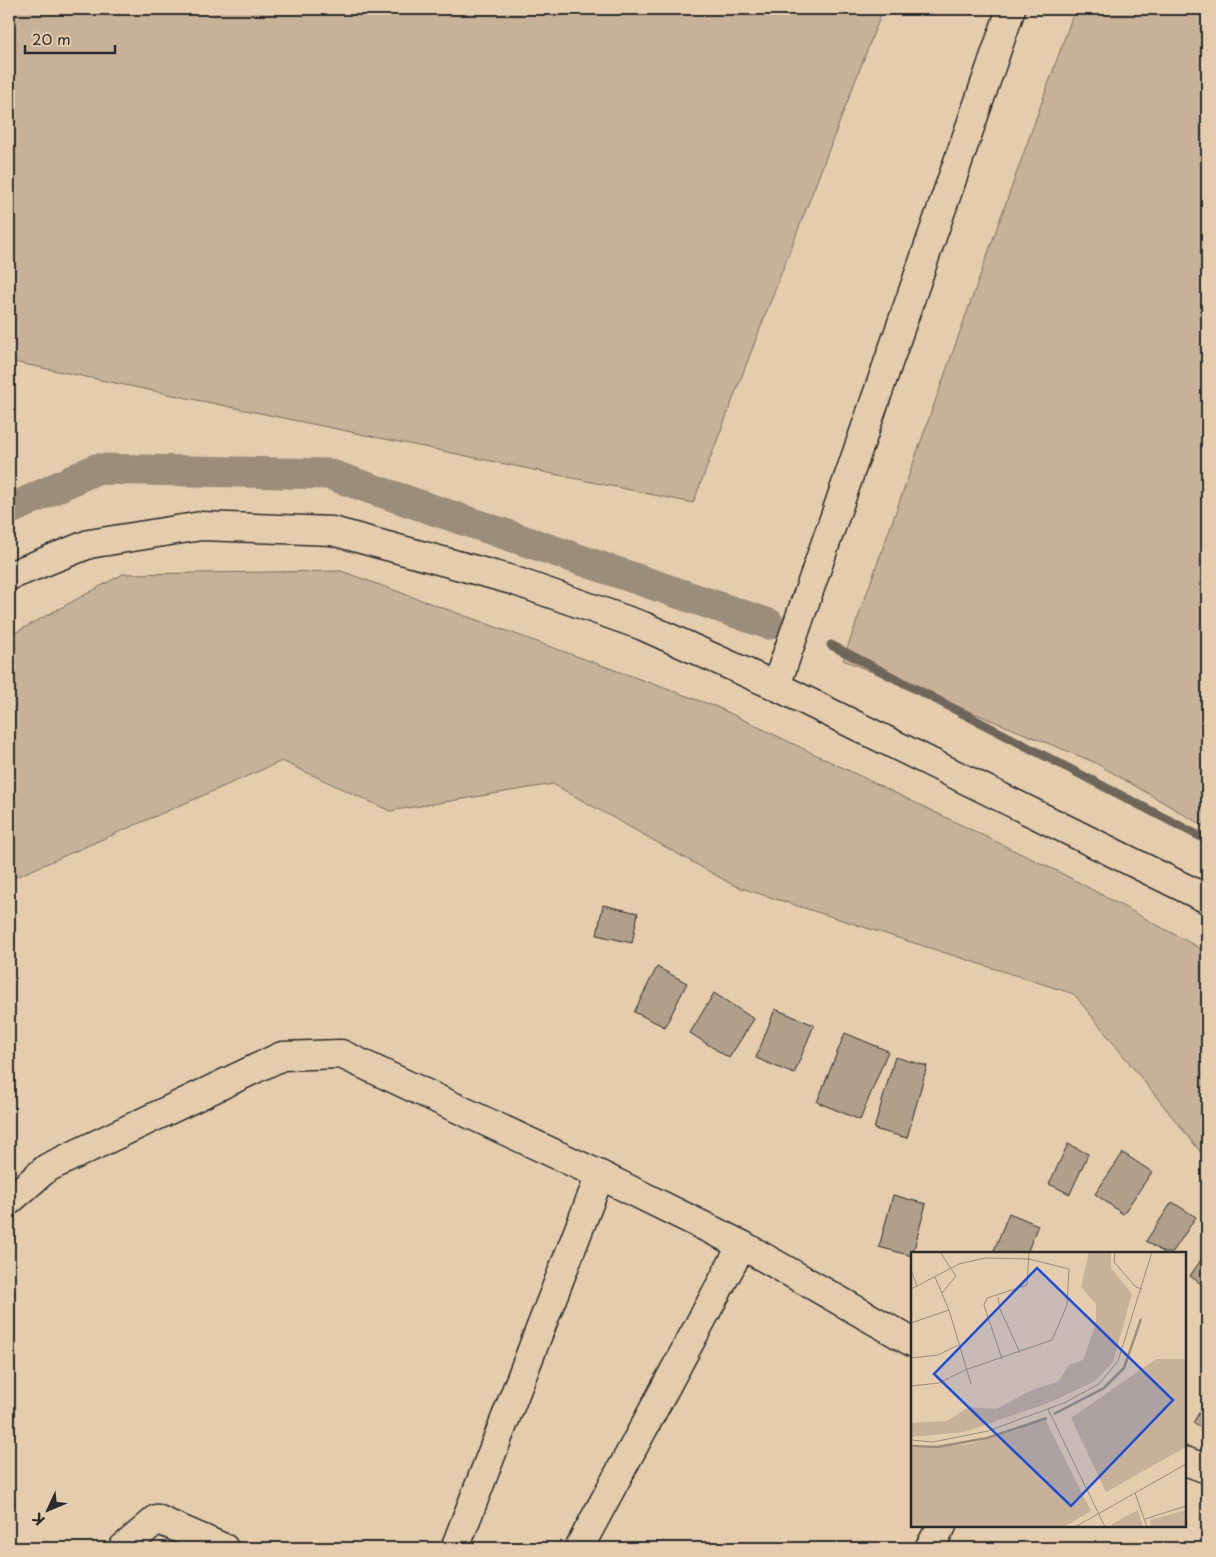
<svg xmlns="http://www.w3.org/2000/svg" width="1216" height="1557" font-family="'Playpen Sans',sans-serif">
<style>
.green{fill:#c7b198;stroke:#796e62}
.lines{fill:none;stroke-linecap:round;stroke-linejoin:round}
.stream{stroke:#6e665a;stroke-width:9}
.canal{stroke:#9b8d7a;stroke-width:31}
.building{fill:#b1a089;stroke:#2b2b2b}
.minor-casing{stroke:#2b2b2b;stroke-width:31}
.minor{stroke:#e5ccad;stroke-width:28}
.inset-river{fill:none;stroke:#9b8d7a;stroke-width:2.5}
.inset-road{fill:none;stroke:#9b8c79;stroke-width:1}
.view{fill:#1d4ed8;fill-opacity:0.15;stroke:#1d4ed8;stroke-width:2.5}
.inset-edge{fill:none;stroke:#2b2b2b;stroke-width:2.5}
</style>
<rect width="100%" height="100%" fill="#e5ccad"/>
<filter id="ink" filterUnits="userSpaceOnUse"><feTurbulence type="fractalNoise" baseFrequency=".02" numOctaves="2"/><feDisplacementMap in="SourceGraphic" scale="10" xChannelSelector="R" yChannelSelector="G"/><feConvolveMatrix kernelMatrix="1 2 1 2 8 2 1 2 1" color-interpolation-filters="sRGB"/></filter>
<g filter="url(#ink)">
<!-- green -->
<g class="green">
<path d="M 9,9 L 883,9 L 693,503 L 9,361 Z"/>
<path d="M 1075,9 L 1207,9 L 1207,828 L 1094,762 L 843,660 Z"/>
<path d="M 341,571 L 717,707 L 1063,874 L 1207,952 L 1207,1160 L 1074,994 L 735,886 L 553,784 L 390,811 L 282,761 L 9,880 L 9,636 L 123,574 Z"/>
</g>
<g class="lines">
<!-- stream -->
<path class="stream" d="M 831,645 L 1207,840"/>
<!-- canal -->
<path class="canal" d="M 9,510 L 96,469 L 328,474 L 769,624"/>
</g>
<!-- building -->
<g class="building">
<path d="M 603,905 L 638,913 L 632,943 L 597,935 Z"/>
<path d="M 657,967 L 687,983 L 665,1027 L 634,1012 Z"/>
<path d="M 714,993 L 754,1019 L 729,1058 L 690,1033 Z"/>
<path d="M 775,1009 L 814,1025 L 794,1074 L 756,1058 Z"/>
<path d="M 845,1033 L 888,1051 L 860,1120 L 817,1102 Z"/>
<path d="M 895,1057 L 927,1066 L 907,1138 L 874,1129 Z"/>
<path d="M 1068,1144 L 1088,1154 L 1070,1194 L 1049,1184 Z"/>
<path d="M 1123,1153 L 1152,1172 L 1123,1214 L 1095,1194 Z"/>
<path d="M 893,1195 L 926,1204 L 912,1256 L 879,1247 Z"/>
<path d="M 1172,1202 L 1196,1217 L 1172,1253 L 1164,1253 L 1146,1241 Z"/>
<path d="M 1009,1213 L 1038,1225 L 1027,1253 L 993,1253 Z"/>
<path d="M 1207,1251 L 1207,1288 L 1190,1276 Z"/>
<path d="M 1207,1399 L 1207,1432 L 1193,1423 Z"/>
</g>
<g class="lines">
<!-- minor casing -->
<g class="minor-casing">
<g id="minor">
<path d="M 9,576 L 89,544 L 201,526 L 332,531 L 512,580 L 643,626 L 776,686 L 1207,899"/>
<path d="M 776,686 L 1011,9"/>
<path d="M 9,1201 L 47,1168 L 282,1056 L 341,1054 L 600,1175 L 742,1245 L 912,1342"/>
<path d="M 1185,1461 L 1207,1469"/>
<path d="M 123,1548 L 157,1519 L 224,1548"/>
<path d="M 455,1548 L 600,1175"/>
<path d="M 579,1548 L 742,1245"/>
<path d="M 929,1548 L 942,1526"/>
</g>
</g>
<!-- minor -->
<use href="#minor" class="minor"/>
</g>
</g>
<!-- overview -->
<g transform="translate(911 1252)">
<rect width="275" height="275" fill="#e5ccad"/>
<path d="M 178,0 L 200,0 L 200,16 L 221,42 L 202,110 L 184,129 L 140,150 L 53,180 L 0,185 L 0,171 L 36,169 L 58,155 L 85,157 L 123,137 L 147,130 L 158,113 L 172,108 L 185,72 L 185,52 L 170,35 ZM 245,107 L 275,107 L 275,195 L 195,240 L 160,166 ZM 133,165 L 180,259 L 153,275 L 0,275 L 0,196 L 59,192 L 103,179 ZM 227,258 L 232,275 L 202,275 L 201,272 ZM 275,258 L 275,275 L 240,275 L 239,268 Z" fill="#c7b198"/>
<path class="inset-river" d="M 143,162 L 193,136 L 213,116 L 230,67M 0,194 L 26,195 L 76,186 L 136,166"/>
<path class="inset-road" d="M 29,0 L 45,24 L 31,41M 204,0 L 203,10 L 225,35 L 231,37M 0,18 L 6,34M 24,25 L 38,58 L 60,132M 0,37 L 48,12 L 74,6 L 118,7 L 158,17 L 156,53 L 141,88 L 54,118 L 28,131 L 0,134M 87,45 L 89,57 L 109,101M 0,71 L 38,58M 0,106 L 27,103 L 47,93M 91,107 L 73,53 L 76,46 L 116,33 L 118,0M 137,157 L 194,275M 0,188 L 22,190 L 77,179 L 153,151 L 188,132 L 207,109 L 241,0M 224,241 L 236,275M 234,267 L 275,254M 164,275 L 275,212"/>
<path class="view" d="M 126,16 L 262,148 L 160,254 L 23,122 Z"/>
<rect width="275" height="275" class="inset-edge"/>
</g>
<!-- margin -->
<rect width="1216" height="1557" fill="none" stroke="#e5ccad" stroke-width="30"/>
<rect x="15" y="15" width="1186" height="1527" fill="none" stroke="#2b2b2b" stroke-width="2" filter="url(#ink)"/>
<!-- north arrow -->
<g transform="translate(48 1510) rotate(226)" stroke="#e5ccad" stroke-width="4" paint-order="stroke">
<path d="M0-4L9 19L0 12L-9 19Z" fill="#2b2b2b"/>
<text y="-8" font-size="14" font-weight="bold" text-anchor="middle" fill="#2b2b2b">K</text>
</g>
<!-- scale -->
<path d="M25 45v8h90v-8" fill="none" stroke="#2b2b2b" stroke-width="2.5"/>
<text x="32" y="45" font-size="15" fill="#2b2b2b" stroke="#e5ccad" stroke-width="4" paint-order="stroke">20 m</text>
</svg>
